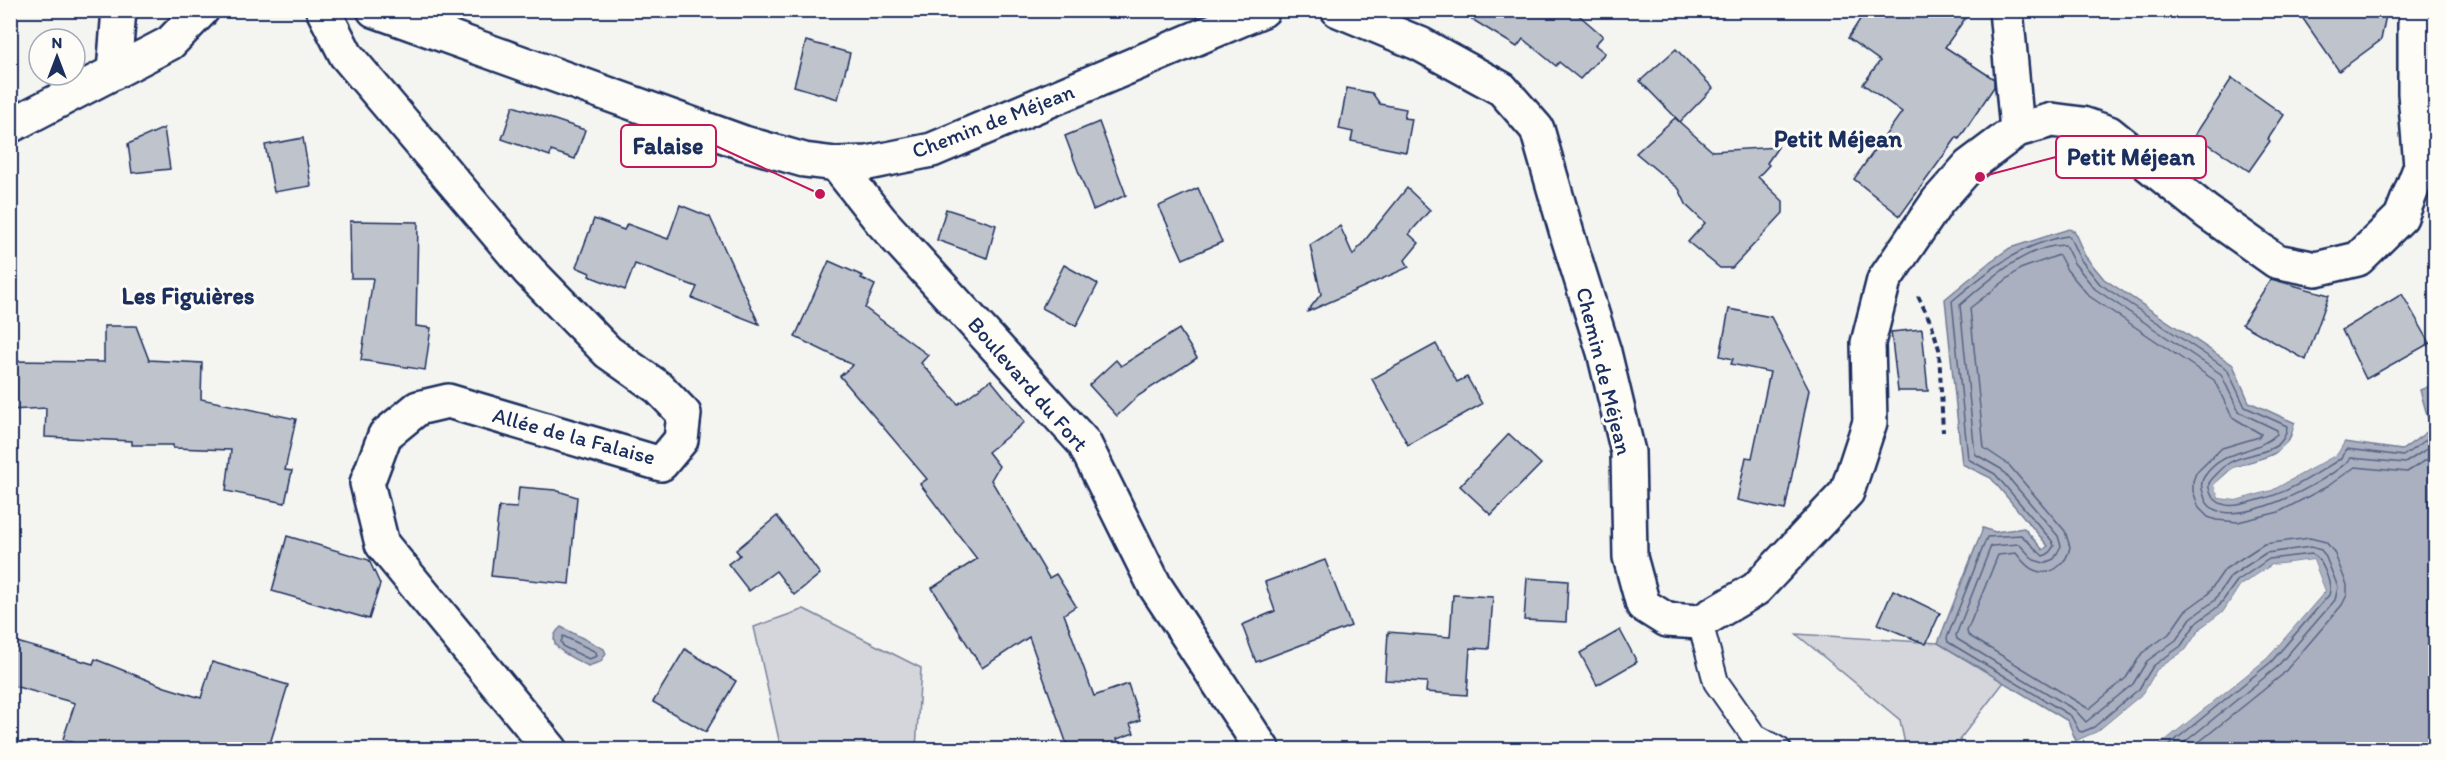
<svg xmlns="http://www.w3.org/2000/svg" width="2446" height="760" font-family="Itim,sans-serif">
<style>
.green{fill:#d4d6db;stroke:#78829c;stroke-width:1.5}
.water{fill:#aab0bf;stroke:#717c98;stroke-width:1.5}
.pier{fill:#f4f4f1}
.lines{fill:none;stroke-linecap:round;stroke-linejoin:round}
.shore{stroke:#546385;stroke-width:1.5}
.building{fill:#bfc3cc;stroke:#1b2f5e;stroke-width:1.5}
.service-casing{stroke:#1b2f5e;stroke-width:28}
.minor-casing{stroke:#1b2f5e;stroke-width:38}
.path{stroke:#1b2f5e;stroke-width:4;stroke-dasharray:6 4.5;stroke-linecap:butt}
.service{stroke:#fdfcf7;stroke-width:24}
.minor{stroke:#fdfcf7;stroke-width:33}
.labels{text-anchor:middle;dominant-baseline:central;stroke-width:6;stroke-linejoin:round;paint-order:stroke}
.street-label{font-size:22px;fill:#1b2f5e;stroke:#fdfcf7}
.neighbourhood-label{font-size:24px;font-weight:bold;fill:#1b2f5e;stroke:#fdfcf7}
.leader{fill:none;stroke:#c2185b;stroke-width:2}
.callout-dot{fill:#c2185b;stroke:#fdfcf7;stroke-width:2}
.callout{fill:#fdfcf7;stroke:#c2185b;stroke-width:2}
.callout-label{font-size:24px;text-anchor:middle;font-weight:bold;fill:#1b2f5e}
</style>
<rect width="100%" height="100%" fill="#f4f4f1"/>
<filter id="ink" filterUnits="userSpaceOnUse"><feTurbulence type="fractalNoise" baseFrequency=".0167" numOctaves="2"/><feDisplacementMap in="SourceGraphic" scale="12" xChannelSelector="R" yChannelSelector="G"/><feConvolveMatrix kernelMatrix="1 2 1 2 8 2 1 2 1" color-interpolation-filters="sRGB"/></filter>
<g filter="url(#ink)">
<!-- green -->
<g class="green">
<path d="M 804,609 L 921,668 L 916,749 L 781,749 L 754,627 Z"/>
<path d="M 1796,634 L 1938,643 L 2004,682 L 1960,739 L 1962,749 L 1906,749 L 1900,720 Z"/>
</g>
<!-- water -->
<g class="water">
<path d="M 2069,229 L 2074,231 L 2085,256 L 2104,279 L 2233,365 L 2249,402 L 2295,423 C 2287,459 2265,455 2236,467 C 2228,470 2221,479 2215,485 L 2219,498 L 2236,500 L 2272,490 L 2337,454 L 2344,442 L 2402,450 L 2431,429 L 2420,390 L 2435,384 L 2435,749 L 2154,749 L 2267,658 L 2325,591 L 2313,560 L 2272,565 L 2240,586 L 2224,611 L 2201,628 L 2186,650 L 2157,670 L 2144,693 L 2097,732 L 2076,741 L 2068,721 L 1938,643 L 1983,528 L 1995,532 L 2024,528 L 2043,550 L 2048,546 L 1991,478 L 1962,464 L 1945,299 L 1991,261 L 2010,248 Z"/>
<path d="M 561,627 L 604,649 L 606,654 L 600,662 L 588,666 C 575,659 539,646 561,627 Z"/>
</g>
<!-- pier -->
<g class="pier">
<path d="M 2298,422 L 2293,441 L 2274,459 L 2235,470 L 2218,486 L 2221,495 L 2235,497 L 2271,488 L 2316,464 L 2334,452 L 2344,439 L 2344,442 L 2337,454 L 2272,490 L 2236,500 L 2219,498 L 2214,485 L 2233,468 L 2273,456 L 2291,439 L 2295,423 Z"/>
<path d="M 2313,560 L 2325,591 L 2267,658 L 2154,749 L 2151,749 L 2265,656 L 2322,590 L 2311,563 L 2273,568 L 2242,588 L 2226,612 L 2203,630 L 2188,652 L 2159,672 L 2146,695 L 2098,735 L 2077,743 L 2074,742 L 2097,732 L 2144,693 L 2157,670 L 2186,650 L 2201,628 L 2224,611 L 2240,586 L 2272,565 Z"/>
</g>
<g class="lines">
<!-- shore -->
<g class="shore">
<path d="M 563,636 L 596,652 L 597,656 L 589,659 L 564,647 L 561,642 Z"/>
<path d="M 2163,750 L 2271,662 L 2329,595 C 2333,585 2322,558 2312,554 L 2269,559 L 2237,581 L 2219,606 L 2196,623 L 2181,646 L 2153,666 L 2139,689 L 2094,727 L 2082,732 L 2079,731 L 2071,716 L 1948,642 L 1947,638 L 1987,537 L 2021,535 L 2043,556 L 2048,554 L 2054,546 L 2052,541 L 1995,474 L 1968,459 L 1952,301 C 1982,276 2009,252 2047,241 C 2054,239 2062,236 2069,236 L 2080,259 L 2100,284 L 2227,369 L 2245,407 L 2287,426 C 2286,456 2247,451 2229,463 C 2223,467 2217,474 2212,479 C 2208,483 2208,486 2210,491 C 2219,514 2244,504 2262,499 C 2290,492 2316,474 2340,459 L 2347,449 L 2403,456 L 2436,433"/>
<path d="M 2175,750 L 2276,668 L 2335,600 L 2338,587 L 2325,555 L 2321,550 L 2311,547 L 2266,553 L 2231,576 L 2214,601 L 2191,618 L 2176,640 L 2147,661 L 2133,684 L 2086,722 L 2075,710 L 1957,639 L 1956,635 L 1991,546 L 2019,544 L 2034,560 L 2044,563 L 2054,559 L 2061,546 L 2058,536 L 2001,469 L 1975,454 L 1960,305 C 1988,281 2026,245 2065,245 L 2074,263 L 2095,289 L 2221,374 L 2239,412 L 2277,430 L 2277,434 C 2254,455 2223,448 2204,477 C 2199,485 2203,492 2205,499 C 2222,540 2333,479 2351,458 L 2405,463 L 2436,443"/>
<path d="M 2189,750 L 2282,675 L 2342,605 L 2347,595 L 2347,585 L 2334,552 L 2326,542 L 2310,538 L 2264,544 L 2225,569 L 2207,595 L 2185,611 L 2169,634 L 2142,653 L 2126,678 L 2089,709 L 1968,635 L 1967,631 L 1998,555 L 2016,553 C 2021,559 2026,567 2034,570 C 2051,578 2067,563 2070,547 L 2065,531 L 2008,464 L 1984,448 L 1970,308 L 2020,269 L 2059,255 L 2067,270 L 2089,296 L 2214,380 L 2232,417 L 2261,434 L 2259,437 L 2222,448 L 2196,473 L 2193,481 L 2193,491 L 2199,508 L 2208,517 L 2216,520 L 2238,522 L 2279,512 L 2328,486 L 2355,467 L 2407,472 L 2436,454"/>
</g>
</g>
<!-- building -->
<g class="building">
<path d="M 1457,10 L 1573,10 L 1603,36 L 1595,45 L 1605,53 L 1580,79 L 1559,62 L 1556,66 L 1523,39 L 1517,47 Z"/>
<path d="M 1866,10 L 1971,10 L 1945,47 L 1994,79 L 1994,87 L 1959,139 L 1957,137 L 1900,216 L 1854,179 L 1902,112 L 1863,84 L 1880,61 L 1848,38 Z"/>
<path d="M 2297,10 L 2387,10 L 2381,40 L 2339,71 Z"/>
<path d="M 806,41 L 850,53 L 838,99 L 794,86 Z"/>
<path d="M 1676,49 L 1713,88 L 1680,122 L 1640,81 Z"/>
<path d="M 2232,78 L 2284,115 L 2268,139 L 2270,141 L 2249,171 L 2195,135 Z"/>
<path d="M 1347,88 L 1372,93 L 1380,104 L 1406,109 L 1404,118 L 1412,119 L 1406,152 L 1351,141 L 1353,132 L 1339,129 Z"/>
<path d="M 513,106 L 585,130 L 575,159 L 551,151 L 550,156 L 502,139 Z"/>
<path d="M 1675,118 L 1712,151 L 1778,147 L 1767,163 L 1769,165 L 1758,177 L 1783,201 L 1783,213 L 1732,268 L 1720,268 L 1688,242 L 1705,223 L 1687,206 L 1679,189 L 1636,153 Z"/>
<path d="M 1099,122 L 1126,195 L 1093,210 L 1065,136 Z"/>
<path d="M 164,128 L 170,169 L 132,173 L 128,144 Z"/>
<path d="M 303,138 L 311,186 L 274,192 L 265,145 Z"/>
<path d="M 1198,188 L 1222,242 L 1183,259 L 1159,206 Z"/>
<path d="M 1407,188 L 1430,210 L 1409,234 L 1419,243 L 1405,260 L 1409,267 L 1307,312 L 1321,294 L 1310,245 L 1340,226 L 1353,255 Z"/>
<path d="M 680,205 L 710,217 L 759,324 L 692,298 L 697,287 L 635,264 L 625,290 L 589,276 L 590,273 L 576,267 L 594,219 L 624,230 L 627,224 L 668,239 Z"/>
<path d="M 946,209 L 996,225 L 987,258 L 937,240 Z"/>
<path d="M 350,221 L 418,222 L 416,326 L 431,328 L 425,370 L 361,360 L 373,278 L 351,278 Z"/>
<path d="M 829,261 L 863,276 L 861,278 L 875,285 L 865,308 L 928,355 L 921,363 L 958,404 L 991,380 L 1025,422 L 988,452 L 999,466 L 991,480 L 1049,578 L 1056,574 L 1076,606 L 1064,614 L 1094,696 L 1128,684 L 1140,720 L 1130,724 L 1134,733 L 1117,739 L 1118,743 L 1098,750 L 1069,750 L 1029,637 L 982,668 L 932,588 L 977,559 L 920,484 L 927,479 L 840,376 L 853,365 L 795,337 Z"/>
<path d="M 1064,265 L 1098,284 L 1076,326 L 1042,308 Z"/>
<path d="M 2271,279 L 2329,295 L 2306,360 L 2242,324 Z"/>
<path d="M 2402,294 L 2430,343 L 2366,379 L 2342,330 Z"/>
<path d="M 1729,309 L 1771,317 L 1809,390 L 1785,510 L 1737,500 L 1746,457 L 1752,458 L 1770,372 L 1731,364 L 1733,359 L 1720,356 Z"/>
<path d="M 104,326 L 136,326 L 149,360 L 202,363 L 201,399 L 296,419 L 285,470 L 292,471 L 285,503 L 226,491 L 231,450 L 173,448 L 173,445 L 132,445 L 132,441 L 45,437 L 46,408 L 10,410 L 10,361 L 104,362 Z"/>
<path d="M 1179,329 L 1197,358 L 1138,396 L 1117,416 L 1089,385 L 1116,360 L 1121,366 Z"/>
<path d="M 1922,329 L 1928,391 L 1898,391 L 1891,332 Z"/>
<path d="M 1436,344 L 1457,382 L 1467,377 L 1482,404 L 1408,445 L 1372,379 Z"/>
<path d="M 1509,434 L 1541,464 L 1491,515 L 1460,486 Z"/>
<path d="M 519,487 L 555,490 L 577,497 L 569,584 L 491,576 L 499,507 L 517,508 Z"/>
<path d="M 777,516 L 820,574 L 794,595 L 776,571 L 749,591 L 728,564 L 740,555 L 736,550 Z"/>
<path d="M 287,536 L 369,560 L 380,584 L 369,619 L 272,591 Z"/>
<path d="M 1325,560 L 1351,626 L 1256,662 L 1242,625 L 1275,611 L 1265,582 Z"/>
<path d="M 1527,578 L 1568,581 L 1566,622 L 1524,620 Z"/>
<path d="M 1893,590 L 1940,613 L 1926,644 L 1878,624 Z"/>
<path d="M 1453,595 L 1493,597 L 1489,649 L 1470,648 L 1467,695 L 1426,692 L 1427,682 L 1385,680 L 1388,632 L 1450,637 Z"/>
<path d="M 1620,630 L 1637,662 L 1597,685 L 1580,653 Z"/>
<path d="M 10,640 L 93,664 L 95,659 L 165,687 L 201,698 L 212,662 L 288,685 L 268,750 L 94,750 L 63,739 L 75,703 L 10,685 Z"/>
<path d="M 685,649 L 736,681 L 706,732 L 653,702 Z"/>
</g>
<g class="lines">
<!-- service casing -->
<g class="service-casing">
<path id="service" d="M 1700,622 L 1716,682 L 1754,736 L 1779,750"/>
</g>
<!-- minor casing -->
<g class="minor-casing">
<g id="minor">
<path d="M 323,10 L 346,55 L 529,271 L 608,352 L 659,388 L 684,414 L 681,440 L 661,464 L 448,401 L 418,408 L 385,435 L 367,483 L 382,544 L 551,750"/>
<path d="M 374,10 L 744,143 L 804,160 L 836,164 L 868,163 L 932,150 L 1263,10"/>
<path d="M 1338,10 L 1420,44 L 1502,89 L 1537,129 L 1568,237 L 1604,352 L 1628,452 L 1630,557 L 1643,605 L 1667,620 L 1700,622 L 1756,589 L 1847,492 L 1870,422 L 1868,343 L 1884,280 L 1938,201 L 1969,166 L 2017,130 L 2052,120 L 2082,124 L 2109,133 L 2207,212 L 2276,261 L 2316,269 L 2358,259 L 2401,217 L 2421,166 L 2415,93 L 2415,23 L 2421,10"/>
<path d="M 2006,10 L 2017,130"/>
<path d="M 114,71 L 119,10"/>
<path d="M 10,126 L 170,43 L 202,10"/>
<path d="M 836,164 L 881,221 L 1084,443 L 1155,586 L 1263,750"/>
</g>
</g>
<!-- path -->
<path class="path" d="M 1918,296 L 1932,325 L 1939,349 L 1943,432"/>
<!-- service -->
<use href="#service" class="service"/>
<!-- minor -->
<use href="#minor" class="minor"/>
</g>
</g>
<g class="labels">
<!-- street labels -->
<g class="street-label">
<text transform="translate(993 121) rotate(-21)">Chemin de Méjean</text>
<text transform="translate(1604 371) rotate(76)">Chemin de Méjean</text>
<text transform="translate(1028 384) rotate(49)">Boulevard du Fort</text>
<text transform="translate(574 436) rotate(15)">Allée de la Falaise</text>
</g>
<!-- neighbourhood labels -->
<g class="neighbourhood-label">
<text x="1838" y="138">Petit Méjean</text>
<text x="188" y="295">Les Figuières</text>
</g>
</g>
<!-- callouts -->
<path class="leader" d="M820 194L716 146M1980 177L2056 157"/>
<g class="callout-dot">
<circle cx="820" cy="194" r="6"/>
<circle cx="1980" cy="177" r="6"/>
</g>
<g class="callout">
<rect x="621" y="125" width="95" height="42" rx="6"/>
<rect x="2056" y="136" width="150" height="42" rx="6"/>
</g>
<g class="callout-label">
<text x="668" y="154">Falaise</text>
<text x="2131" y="165">Petit Méjean</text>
</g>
<!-- margin -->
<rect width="2446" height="760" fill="none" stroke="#fdfcf7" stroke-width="36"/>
<rect x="18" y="18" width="2410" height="724" fill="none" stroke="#1b2f5e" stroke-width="2" filter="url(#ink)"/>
<!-- north arrow -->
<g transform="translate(57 57)"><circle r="28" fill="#fdfcf7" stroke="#a3aaba" stroke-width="1.5"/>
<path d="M0-4.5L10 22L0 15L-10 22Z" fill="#1b2f5e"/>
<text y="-9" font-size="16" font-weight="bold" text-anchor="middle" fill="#1b2f5e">N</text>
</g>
</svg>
